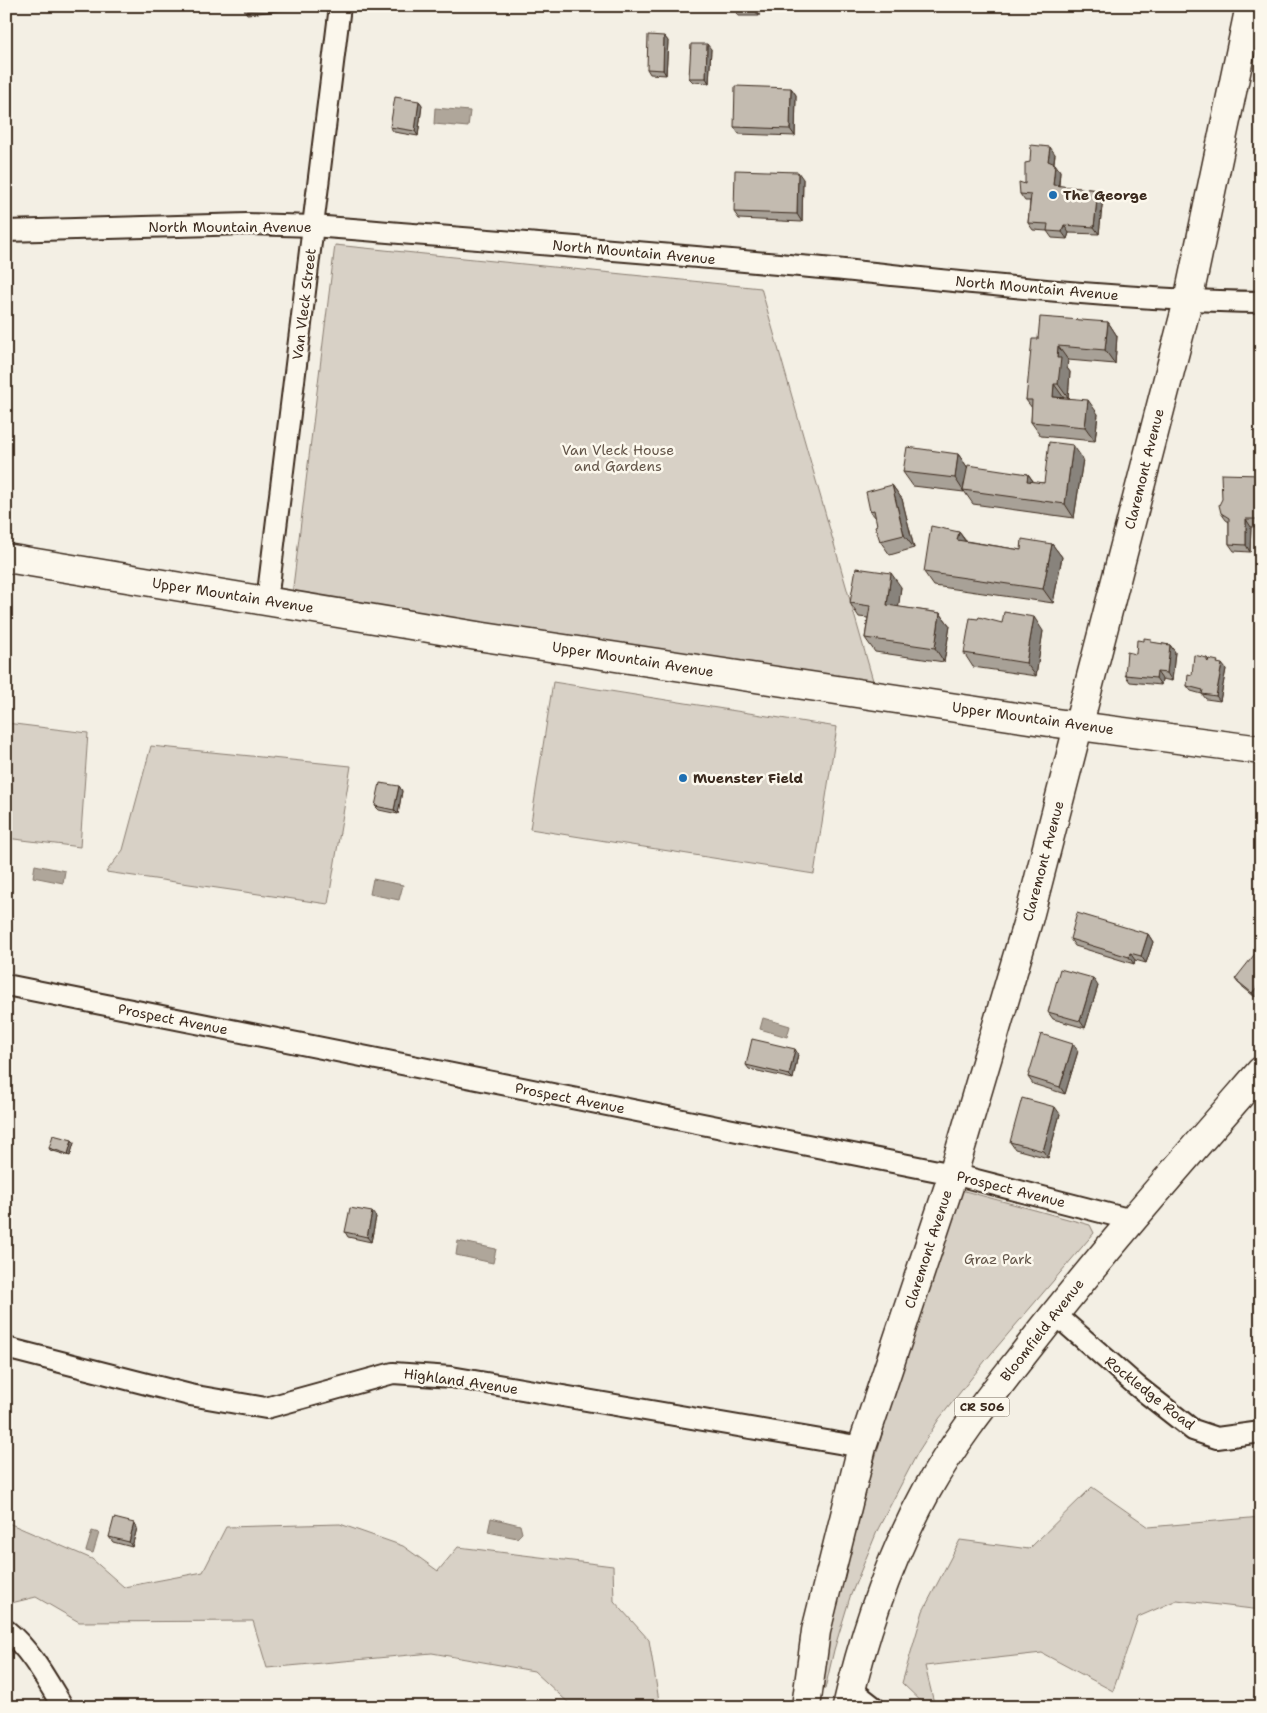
<svg xmlns="http://www.w3.org/2000/svg" width="1267" height="1713" font-family="'Shantell Sans',sans-serif">
<style>
.green{fill:#d8d1c6;stroke:#8a7e72}
.water{fill:#afa69a;stroke:#817468}
.lines{fill:none;stroke-linecap:round;stroke-linejoin:round}
.street-casing{stroke:#3b2a1e;stroke-width:24}
.secondary-casing{stroke:#3b2a1e;stroke-width:31}
.primary-casing{stroke:#3b2a1e;stroke-width:31}
.street{stroke:#fbf7ec;stroke-width:20}
.secondary{stroke:#fbf7ec;stroke-width:28}
.primary{stroke:#fbf7ec;stroke-width:28}
.wall{fill:#a8a197;stroke:#3b2a1e}
.shaded-wall{fill:#88837b;stroke:#3b2a1e}
.building{fill:#c3bbb0;stroke:#3b2a1e}
.poi-dot{fill:#1f6fb2;stroke:#fbf7ec;stroke-width:2}
.labels{text-anchor:middle;dominant-baseline:central;stroke-width:5;stroke-linejoin:round;paint-order:stroke}
.shield{fill:#fbf7ec;stroke:#75685c;stroke-width:1}
.shield-label{font-size:12px;font-weight:bold;fill:#3b2a1e}
.poi-label{font-size:14px;font-weight:bold;fill:#3b2a1e;stroke:#fbf7ec;text-anchor:start}
.street-label{font-size:14px;fill:#3b2a1e;stroke:#fbf7ec}
.park-label{font-size:14px;fill:#625448;stroke:#fbf7ec}
</style>
<rect width="100%" height="100%" fill="#f3efe4"/>
<filter id="ink" filterUnits="userSpaceOnUse"><feTurbulence type="fractalNoise" baseFrequency=".02" numOctaves="2"/><feDisplacementMap in="SourceGraphic" scale="10" xChannelSelector="R" yChannelSelector="G"/><feConvolveMatrix kernelMatrix="1 2 1 2 8 2 1 2 1" color-interpolation-filters="sRGB"/></filter>
<g filter="url(#ink)">
<!-- green -->
<g class="green">
<path d="M 335,245 L 761,288 L 874,684 L 292,595 Z"/>
<path d="M 553,682 L 837,727 L 814,874 L 530,829 Z"/>
<path d="M 6,723 L 88,733 L 80,847 L 6,838 Z"/>
<path d="M 151,746 L 351,766 L 328,904 L 106,872 L 123,850 Z"/>
<path d="M 961,1190 L 1090,1225 L 1094,1233 L 985,1361 L 939,1419 L 918,1452 L 878,1529 L 850,1597 L 834,1650 L 825,1689 L 818,1690 L 821,1632 L 861,1507 L 886,1421 Z"/>
<path d="M 1092,1487 L 1149,1527 L 1261,1517 L 1261,1610 L 1177,1600 L 1138,1617 L 1113,1691 L 1042,1653 L 925,1666 L 935,1707 L 927,1707 L 902,1683 L 923,1611 L 960,1540 L 1029,1549 Z"/>
<path d="M 6,1522 L 92,1559 L 124,1587 L 203,1572 L 226,1527 L 340,1524 L 403,1546 L 438,1571 L 458,1547 L 613,1566 L 614,1601 L 649,1640 L 660,1707 L 573,1707 L 534,1671 L 432,1653 L 267,1668 L 253,1621 L 79,1622 L 36,1597 L 7,1604 Z"/>
</g>
<!-- water -->
<g class="water">
<path d="M 435,108 L 470,111 L 468,127 L 434,124 Z"/>
<path d="M 35,865 L 65,871 L 63,883 L 33,877 Z"/>
<path d="M 373,879 L 403,885 L 399,900 L 370,894 Z"/>
<path d="M 763,1018 L 790,1026 L 787,1037 L 760,1029 Z"/>
<path d="M 458,1241 L 496,1249 L 493,1263 L 456,1255 Z"/>
<path d="M 491,1518 L 520,1525 L 522,1533 L 517,1538 L 488,1532 Z"/>
<path d="M 92,1531 L 99,1533 L 93,1553 L 86,1551 Z"/>
</g>
<g class="lines">
<!-- street casing -->
<g class="street-casing">
<g id="street">
<path d="M 6,231 L 247,224 L 314,226 C 487,240 660,253 833,269 C 975,283 1117,300 1261,302"/>
<path d="M 267,601 L 340,6"/>
<path d="M 6,985 L 953,1174 L 1132,1220"/>
<path d="M 1054,1313 L 1137,1386 L 1193,1430 L 1217,1438 L 1261,1432"/>
<path d="M 6,1348 L 190,1395 L 266,1408 L 393,1373 L 451,1377 L 862,1447"/>
<path d="M 6,1630 C 31,1650 47,1681 63,1707"/>
<path d="M 851,1689 L 874,1707"/>
</g>
</g>
<!-- secondary casing -->
<g class="secondary-casing">
<g id="secondary">
<path d="M 6,558 L 477,636 L 1056,723 L 1261,750"/>
<path d="M 806,1707 L 816,1631 L 862,1447 L 953,1174 L 1029,917 L 1188,301 L 1250,6"/>
</g>
</g>
<!-- primary casing -->
<g class="primary-casing">
<path id="primary" d="M 847,1707 C 864,1632 890,1558 927,1490 C 955,1440 990,1397 1025,1352 C 1100,1255 1181,1163 1261,1071"/>
</g>
<!-- street -->
<use href="#street" class="street"/>
<!-- secondary -->
<use href="#secondary" class="secondary"/>
<!-- primary -->
<use href="#primary" class="primary"/>
</g>
<!-- wall -->
<g class="wall">
<path d="M 244,6 L 319,6 L 319,7 L 247,14 L 245,11 Z"/>
<path d="M 759,6 L 759,16 L 739,16 L 734,8 Z"/>
<path d="M 664,36 L 668,41 L 666,75 L 650,74 L 647,69 Z"/>
<path d="M 711,49 L 709,83 L 693,82 L 689,78 Z"/>
<path d="M 791,88 L 796,95 L 795,136 L 739,134 L 734,127 Z"/>
<path d="M 419,101 L 422,105 L 418,136 L 394,132 L 390,127 Z"/>
<path d="M 1055,154 L 1054,163 L 1060,171 L 1059,186 L 1098,190 L 1103,197 L 1099,234 L 1069,233 L 1067,239 L 1052,238 L 1047,231 L 1033,230 L 1028,223 L 1030,201 L 1025,201 L 1020,194 L 1025,184 L 1030,162 Z"/>
<path d="M 803,179 L 802,222 L 739,219 L 734,212 Z"/>
<path d="M 1108,322 L 1117,336 L 1115,364 L 1068,360 L 1067,368 L 1070,372 L 1068,398 L 1098,414 L 1095,441 L 1041,436 L 1031,422 L 1032,408 L 1026,400 L 1038,339 Z"/>
<path d="M 958,454 L 968,468 L 1028,474 L 1034,482 L 1044,483 L 1083,459 L 1074,518 L 973,504 L 964,491 L 964,492 L 913,486 L 903,472 Z"/>
<path d="M 1261,475 L 1261,526 L 1251,527 L 1250,552 L 1234,551 L 1229,544 L 1229,522 L 1226,520 L 1221,513 Z"/>
<path d="M 892,485 L 902,499 L 914,548 L 890,555 L 880,541 L 876,518 L 870,511 Z"/>
<path d="M 959,532 L 966,541 L 1021,550 L 1052,544 L 1062,557 L 1053,603 L 934,586 L 924,572 Z"/>
<path d="M 901,587 L 898,607 L 940,613 L 950,626 L 944,662 L 875,652 L 865,638 L 868,618 L 859,617 L 850,603 Z"/>
<path d="M 1043,631 L 1036,676 L 973,667 L 964,653 Z"/>
<path d="M 1154,643 L 1170,645 L 1175,652 L 1172,681 L 1162,679 L 1161,685 L 1130,682 L 1125,675 L 1136,654 Z"/>
<path d="M 1207,658 L 1209,660 L 1220,664 L 1226,669 L 1220,701 L 1206,699 L 1202,694 L 1191,691 L 1187,686 L 1192,675 Z"/>
<path d="M 399,786 L 402,791 L 398,814 L 379,810 L 375,806 Z"/>
<path d="M 1148,934 L 1153,942 L 1146,963 L 1135,960 L 1134,964 L 1075,946 L 1070,939 Z"/>
<path d="M 1261,953 L 1255,997 L 1238,983 L 1235,979 Z"/>
<path d="M 1098,986 L 1085,1028 L 1053,1019 L 1048,1012 Z"/>
<path d="M 1078,1051 L 1065,1094 L 1033,1084 L 1028,1077 Z"/>
<path d="M 798,1054 L 793,1079 L 749,1069 L 746,1065 Z"/>
<path d="M 1060,1114 L 1048,1158 L 1015,1149 L 1010,1142 Z"/>
<path d="M 72,1140 L 74,1143 L 70,1156 L 50,1150 L 49,1148 Z"/>
<path d="M 376,1217 L 371,1242 L 348,1237 L 345,1232 Z"/>
<path d="M 134,1523 L 137,1528 L 132,1547 L 113,1542 L 109,1537 Z"/>
</g>
<!-- shaded-wall -->
<g class="shaded-wall">
<path d="M 754,6 L 759,6 L 759,16 L 754,9 Z"/>
<path d="M 664,36 L 668,41 L 666,75 L 663,70 Z"/>
<path d="M 707,44 L 711,49 L 709,83 L 706,78 Z"/>
<path d="M 791,88 L 796,95 L 795,136 L 790,129 Z"/>
<path d="M 419,101 L 422,105 L 418,136 L 415,131 Z"/>
<path d="M 1050,147 L 1055,154 L 1053,168 L 1048,161 Z"/>
<path d="M 1055,164 L 1060,171 L 1058,192 L 1053,185 Z"/>
<path d="M 798,172 L 803,179 L 802,222 L 797,214 Z"/>
<path d="M 1098,190 L 1103,197 L 1099,234 L 1094,227 Z"/>
<path d="M 1064,225 L 1069,233 L 1067,239 L 1062,232 Z"/>
<path d="M 1108,322 L 1117,336 L 1115,364 L 1105,350 Z"/>
<path d="M 1058,346 L 1068,360 L 1067,368 L 1070,372 L 1068,398 L 1058,384 L 1057,358 Z"/>
<path d="M 1054,384 L 1064,398 L 1053,397 Z"/>
<path d="M 1088,400 L 1098,414 L 1095,441 L 1085,427 Z"/>
<path d="M 1073,445 L 1083,459 L 1074,518 L 1065,504 Z"/>
<path d="M 958,454 L 968,468 L 963,490 L 964,492 L 955,478 Z"/>
<path d="M 1028,474 L 1037,487 L 1027,481 Z"/>
<path d="M 892,485 L 902,499 L 914,548 L 904,535 Z"/>
<path d="M 1246,519 L 1251,527 L 1250,552 L 1246,545 Z"/>
<path d="M 959,532 L 968,545 L 957,540 Z"/>
<path d="M 1052,544 L 1062,557 L 1053,603 L 1043,589 Z"/>
<path d="M 891,573 L 901,587 L 897,619 L 887,605 Z"/>
<path d="M 940,613 L 950,626 L 944,662 L 935,648 Z"/>
<path d="M 1034,617 L 1043,631 L 1036,676 L 1026,663 Z"/>
<path d="M 1170,645 L 1175,652 L 1172,681 L 1167,673 Z"/>
<path d="M 1222,664 L 1226,669 L 1220,701 L 1216,696 Z"/>
<path d="M 1157,672 L 1162,679 L 1161,685 L 1156,678 Z"/>
<path d="M 399,786 L 402,791 L 398,814 L 394,810 Z"/>
<path d="M 1148,934 L 1153,942 L 1146,963 L 1141,956 Z"/>
<path d="M 1130,953 L 1135,960 L 1134,964 L 1129,957 Z"/>
<path d="M 1093,978 L 1098,986 L 1085,1028 L 1080,1021 Z"/>
<path d="M 1261,982 L 1261,991 L 1255,997 L 1252,993 Z"/>
<path d="M 1073,1044 L 1078,1051 L 1065,1094 L 1060,1087 Z"/>
<path d="M 795,1049 L 798,1054 L 793,1079 L 789,1075 Z"/>
<path d="M 1055,1107 L 1060,1114 L 1048,1158 L 1043,1151 Z"/>
<path d="M 72,1140 L 74,1143 L 70,1156 L 68,1154 Z"/>
<path d="M 372,1212 L 376,1217 L 371,1242 L 367,1237 Z"/>
<path d="M 134,1523 L 137,1528 L 132,1547 L 129,1542 Z"/>
</g>
<!-- building -->
<g class="building">
<path d="M 244,6 L 301,6 L 245,11 Z"/>
<path d="M 734,6 L 754,6 L 754,9 L 734,8 Z"/>
<path d="M 648,35 L 664,36 L 663,70 L 647,69 Z"/>
<path d="M 691,44 L 707,44 L 706,78 L 689,78 Z"/>
<path d="M 735,86 L 791,88 L 790,129 L 734,127 Z"/>
<path d="M 395,97 L 419,101 L 415,131 L 390,127 Z"/>
<path d="M 1031,145 L 1050,147 L 1048,161 L 1055,164 L 1053,185 L 1098,190 L 1094,227 L 1064,225 L 1062,232 L 1047,231 L 1048,224 L 1028,223 L 1031,195 L 1020,194 L 1019,182 L 1025,184 L 1025,163 L 1030,162 Z"/>
<path d="M 735,170 L 798,172 L 797,214 L 734,212 Z"/>
<path d="M 1040,317 L 1108,322 L 1105,350 L 1058,346 L 1057,358 L 1061,358 L 1058,384 L 1054,384 L 1053,397 L 1088,400 L 1085,427 L 1031,422 L 1032,400 L 1026,400 L 1032,339 L 1038,339 Z"/>
<path d="M 1049,442 L 1073,445 L 1065,504 L 963,490 L 968,465 L 1028,474 L 1027,481 L 1044,483 Z"/>
<path d="M 907,447 L 958,454 L 955,478 L 903,472 Z"/>
<path d="M 1221,474 L 1261,475 L 1261,519 L 1246,519 L 1246,545 L 1229,544 L 1229,518 L 1221,513 L 1219,505 L 1222,499 Z"/>
<path d="M 892,485 L 904,535 L 880,541 L 875,526 L 877,525 L 874,510 L 870,511 L 866,492 Z"/>
<path d="M 931,526 L 959,532 L 957,540 L 1021,550 L 1022,539 L 1052,544 L 1043,589 L 924,572 Z"/>
<path d="M 856,568 L 891,573 L 887,605 L 940,613 L 935,648 L 865,638 L 870,606 L 850,603 Z"/>
<path d="M 1004,612 L 1034,617 L 1026,663 L 964,653 L 970,618 L 978,619 L 979,617 L 1002,623 Z"/>
<path d="M 1144,638 L 1151,639 L 1151,642 L 1170,645 L 1167,673 L 1157,672 L 1156,678 L 1125,675 L 1127,652 L 1136,654 L 1137,640 L 1144,641 Z"/>
<path d="M 1194,655 L 1207,658 L 1207,661 L 1208,662 L 1209,659 L 1218,661 L 1217,663 L 1222,664 L 1216,696 L 1202,694 L 1203,690 L 1187,686 L 1188,674 L 1192,675 Z"/>
<path d="M 380,783 L 399,786 L 394,810 L 375,806 Z"/>
<path d="M 1077,913 L 1148,934 L 1141,956 L 1130,953 L 1129,957 L 1070,939 Z"/>
<path d="M 1258,950 L 1261,953 L 1261,982 L 1252,993 L 1235,979 Z"/>
<path d="M 1060,969 L 1093,978 L 1080,1021 L 1048,1012 Z"/>
<path d="M 1041,1034 L 1073,1044 L 1060,1087 L 1028,1077 Z"/>
<path d="M 752,1039 L 795,1049 L 789,1075 L 746,1065 Z"/>
<path d="M 1022,1098 L 1055,1107 L 1043,1151 L 1010,1142 Z"/>
<path d="M 53,1135 L 72,1140 L 68,1154 L 49,1148 Z"/>
<path d="M 350,1208 L 372,1212 L 367,1237 L 345,1232 Z"/>
<path d="M 114,1518 L 134,1523 L 129,1542 L 109,1537 Z"/>
</g>
</g>
<!-- markers -->
<g class="poi-dot">
<circle cx="1053" cy="195" r="5"/>
<circle cx="683" cy="778" r="5"/>
</g>
<g class="labels">
<!-- shield labels -->
<rect class="shield" x="954.5" y="1397.5" width="55" height="19" rx="4"/>
<g class="shield-label">
<text x="982" y="1407">CR 506</text>
</g>
<!-- poi labels -->
<g class="poi-label">
<text x="1063" y="195">The George</text>
<text x="693" y="778">Muenster Field</text>
</g>
<!-- street labels -->
<g class="street-label">
<text x="230" y="227">North Mountain Avenue</text>
<text transform="translate(634 252) rotate(5)">North Mountain Avenue</text>
<text transform="translate(1037 288) rotate(5)">North Mountain Avenue</text>
<text transform="translate(304 304) rotate(-83)">Van Vleck Street</text>
<text transform="translate(1144 469) rotate(-76)">Claremont Avenue</text>
<text transform="translate(233 595) rotate(9)">Upper Mountain Avenue</text>
<text transform="translate(633 659) rotate(9)">Upper Mountain Avenue</text>
<text transform="translate(1033 718) rotate(8)">Upper Mountain Avenue</text>
<text transform="translate(1043 861) rotate(-75)">Claremont Avenue</text>
<text transform="translate(173 1019) rotate(11)">Prospect Avenue</text>
<text transform="translate(570 1098) rotate(11)">Prospect Avenue</text>
<text transform="translate(1011 1189) rotate(14)">Prospect Avenue</text>
<text transform="translate(928 1249) rotate(-72)">Claremont Avenue</text>
<text transform="translate(1042 1330) rotate(-52)">Bloomfield Avenue</text>
<text transform="translate(461 1381) rotate(8)">Highland Avenue</text>
<text transform="translate(1150 1393) rotate(38)">Rockledge Road</text>
</g>
<!-- park labels -->
<g class="park-label">
<text x="618" y="450">Van Vleck House<tspan x="618" dy="16">and Gardens</tspan></text>
<text x="998" y="1259">Graz Park</text>
</g>
</g>
<!-- margin -->
<rect width="1267" height="1713" fill="none" stroke="#fbf7ec" stroke-width="25"/>
<rect x="12" y="12" width="1242" height="1688" fill="none" stroke="#3b2a1e" stroke-width="2" filter="url(#ink)"/>
</svg>
